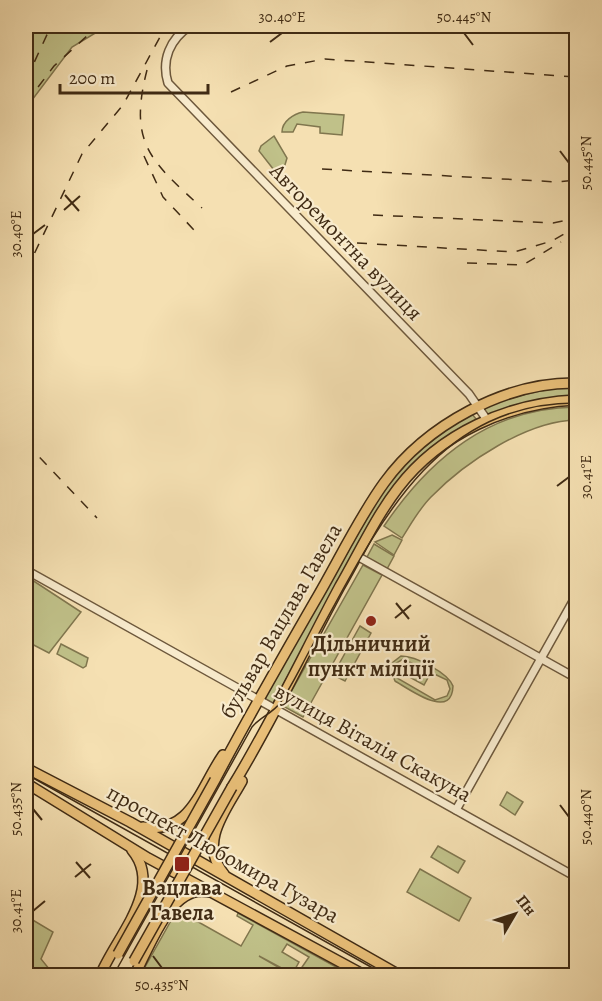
<svg xmlns="http://www.w3.org/2000/svg" width="602" height="1001" font-family="Alegreya,serif">
<style>
.green{fill:#c0c189;stroke:#80764e;stroke-width:1.5;fill-rule:evenodd}
.lines{fill:none;stroke-linecap:round;stroke-linejoin:round}
.minor-casing{stroke:#6d583c;stroke-width:10}
.major-casing{stroke:#402b14;stroke-width:12}
.minor{stroke:#f8ebcd;stroke-width:7}
.major{stroke:#eac079;stroke-width:9}
.tram{stroke:#402b14;stroke-width:1.5}
.rail{stroke:#402b14;stroke-width:1.5;stroke-dasharray:10 10;stroke-linecap:butt}
.major-bridge-casing{stroke:#402b14;stroke-width:12;stroke-linecap:butt}
.major-bridge{stroke:#eac079;stroke-width:9}
.ticks{fill:none;stroke:#402b14;stroke-width:2}
.poi-dot{fill:#8f2418;stroke:#f8ebcd;stroke-width:2}
.labels{text-anchor:middle;dominant-baseline:central;stroke-width:4.5;stroke-linejoin:round;paint-order:stroke}
.street-label{font-size:22px;fill:#402b14;stroke:#f8ebcd}
.poi-label{font-size:22px;font-weight:bold;fill:#402b14;stroke:#f8ebcd}
.neatline{fill:none;stroke:#402b14;stroke-width:2}
.ticks-label{font-size:15px;text-anchor:middle;fill:#402b14}
</style>
<rect width="100%" height="100%" fill="#f5e0b2"/>
<filter id="stains"><feTurbulence type="fractalNoise" baseFrequency=".00333" numOctaves="4"/><feColorMatrix values="0 0 0 0 .2 0 0 0 0 .09 0 0 0 0 .02 0 0 0 .5 -.17"/></filter>
<radialGradient id="worn" r=".72"><stop offset=".6" stop-color="#630" stop-opacity="0"/><stop offset="1" stop-color="#630" stop-opacity=".3"/></radialGradient>
<!-- green -->
<g class="green">
<path d="M 26,26 L 107,26 L 72,47 L 26,108 Z"/>
<path d="M 303,112 L 344,115 L 342,135 L 320,133 L 320,127 L 297,124 L 293,132 L 282,132 C 282,121 294,114 303,112 Z"/>
<path d="M 274,136 L 287,158 L 284,168 L 278,171 L 274,170 L 259,151 L 261,146 Z"/>
<path d="M 576,386 L 576,397 L 490,415 L 485,412 L 485,407 C 515,395 544,389 576,386 Z"/>
<path d="M 576,407 L 576,420 C 527,421 465,462 431,497 C 419,509 411,524 402,538 L 384,526 C 430,458 490,408 576,407 Z"/>
<path d="M 472,414 L 476,419 L 475,422 L 448,437 L 378,510 L 272,705 L 263,700 L 387,483 C 413,455 439,432 472,414 Z"/>
<path d="M 392,535 L 402,540 L 394,555 L 375,542 Z"/>
<path d="M 374,544 L 394,556 L 387,569 L 366,559 Z"/>
<path d="M 363,565 L 382,575 L 303,717 L 283,706 Z"/>
<path d="M 26,576 L 81,612 L 49,653 L 26,641 Z"/>
<path d="M 360,626 L 371,633 L 345,681 L 333,675 Z"/>
<path d="M 61,644 L 88,658 L 86,666 L 83,668 L 57,654 Z"/>
<path d="M 401,656 C 416,656 448,673 453,686 C 452,721 409,689 395,681 L 390,668 L 392,663 ZM 403,659 L 447,680 L 450,689 L 447,696 L 435,700 L 397,678 L 394,674 L 395,664 Z"/>
<path d="M 408,662 L 430,674 L 424,685 L 402,673 Z"/>
<path d="M 507,792 L 523,802 L 515,815 L 500,805 Z"/>
<path d="M 438,846 L 465,861 L 458,873 L 431,857 Z"/>
<path d="M 420,869 L 471,898 L 459,921 L 407,892 Z"/>
<path d="M 177,910 L 241,946 L 253,925 L 237,916 L 238,913 L 338,968 L 337,975 L 303,975 L 298,973 L 309,957 L 287,944 L 282,952 L 299,962 L 294,971 L 287,971 L 259,956 L 292,975 L 140,976 Z"/>
<path d="M 26,916 L 53,932 L 41,959 L 54,975 L 26,975 L 26,958 L 31,948 L 26,945 Z"/>
</g>
<g class="lines">
<!-- minor casing -->
<g class="minor-casing">
<g id="minor">
<path d="M 190,26 C 170,39 161,60 168,83 L 469,394 L 487,420"/>
<path d="M 357,556 L 576,678"/>
<path d="M 26,570 L 576,877"/>
<path d="M 456,810 L 576,596"/>
</g>
</g>
<!-- major casing -->
<g class="major-casing">
<g id="major">
<path d="M 26,768 L 130,822 L 401,976"/>
<path d="M 215,780 C 247,719 281,660 315,601 C 338,562 358,519 384,483 C 426,425 505,382 576,383"/>
<path d="M 26,783 L 148,858 L 366,976"/>
<path d="M 232,787 C 272,722 304,653 340,586 C 359,553 375,518 398,488 C 440,433 508,403 576,400"/>
<path d="M 143,827 C 191,835 200,788 223,755"/>
<path d="M 224,874 C 198,843 226,810 242,781"/>
<path d="M 100,976 C 115,938 165,889 132,850"/>
<path d="M 134,976 C 149,949 171,883 208,892"/>
</g>
</g>
<!-- minor -->
<use href="#minor" class="minor"/>
<!-- major -->
<use href="#major" class="major"/>
<!-- tram -->
<g class="tram">
<path d="M 26,774 L 387,976"/>
<path d="M 113,976 L 252,727 C 260,717 273,713 280,703 C 292,686 301,666 311,648 C 372,538 429,403 576,403"/>
</g>
<!-- rail -->
<g class="rail">
<path d="M 147,70 C 128,144 151,161 202,208"/>
<path d="M 26,80 L 51,26"/>
<path d="M 231,92 L 287,66 L 325,59 L 576,77"/>
<path d="M 26,103 L 54,66 L 98,26"/>
<path d="M 144,156 L 163,197 L 194,230"/>
<path d="M 322,169 L 558,182 L 576,180"/>
<path d="M 373,215 L 553,223 L 576,218"/>
<path d="M 357,243 L 514,252 L 552,241 L 576,227"/>
<path d="M 467,263 L 523,265 L 561,242"/>
<path d="M 26,271 L 82,154 L 123,105 L 166,26"/>
<path d="M 26,443 L 97,518"/>
</g>
<!-- major-bridge casing -->
<g class="major-bridge-casing">
<g id="major-bridge">
<path d="M 118,954 L 215,780"/>
<path d="M 134,961 L 232,787"/>
</g>
</g>
<!-- major-bridge -->
<use href="#major-bridge" class="major-bridge"/>
</g>
<!-- ticks -->
<path class="ticks" d="M 464,33 L 473,45M 270,42 L 282,33M 560,151 L 569,163M 65,195 L 79,211M 64,210 L 80,196M 33,234 L 45,225M 557,486 L 569,477M 396,603 L 409,619M 395,618 L 411,605M 560,805 L 569,817M 33,809 L 42,820M 76,862 L 90,878M 75,877 L 91,864M 33,911 L 45,901M 153,956 L 162,968"/>
<!-- markers -->
<g class="poi-dot">
<circle cx="371" cy="621" r="6"/>
<rect x="174" y="856" width="16" height="16" rx="3"/>
</g>
<g class="labels">
<!-- street labels -->
<g class="street-label">
<text transform="translate(346 242) rotate(46)">Авторемонтна вулиця</text>
<text transform="translate(281 621) rotate(-60)">бульвар Вацлава Гавела</text>
<text transform="translate(373 743) rotate(29)">вулиця Віталія Скакуна</text>
<text transform="translate(223 854) rotate(29)">проспект Любомира Гузара</text>
</g>
<!-- poi labels -->
<g class="poi-label">
<text x="371" y="644">Дільничний<tspan x="371" dy="25">пункт міліції</tspan></text>
<text x="182" y="888">Вацлава<tspan x="182" dy="25">Гавела</tspan></text>
</g>
</g>
<!-- margin -->
<rect width="602" height="1001" fill="none" stroke="#f5e0b2" stroke-width="66"/>
<!-- north arrow -->
<g transform="translate(515 914) rotate(51)" stroke="#f8ebcd" stroke-width="4.5" paint-order="stroke">
<path d="M0-4.5L10 22L0 15L-10 22Z" fill="#402b14"/>
<text y="-9" font-size="16" font-weight="bold" text-anchor="middle" fill="#402b14">Пн</text>
</g>
<!-- scale -->
<path d="M60 84v9h148v-9" fill="none" stroke="#402b14" stroke-width="3"/>
<text x="69" y="84" font-size="18" fill="#402b14" stroke="#f8ebcd" stroke-width="4.5" paint-order="stroke">200 m</text>
<rect x="33" y="33" width="536" height="935" class="neatline"/>
<g class="ticks-label">
<text x="282" y="22">30.40°E</text>
<text x="464" y="22">50.445°N</text>
<text transform="translate(586 163) rotate(-90)" y="5">50.445°N</text>
<text transform="translate(16 234) rotate(-90)" y="5">30.40°E</text>
<text transform="translate(586 477) rotate(-90)" y="5">30.41°E</text>
<text transform="translate(16 809) rotate(-90)" y="5">50.435°N</text>
<text transform="translate(586 817) rotate(-90)" y="5">50.440°N</text>
<text transform="translate(16 911) rotate(-90)" y="5">30.41°E</text>
<text x="162" y="990">50.435°N</text>
</g>
<rect width="100%" height="100%" filter="url(#stains)"/>
<rect width="100%" height="100%" fill="url(#worn)"/>
</svg>
